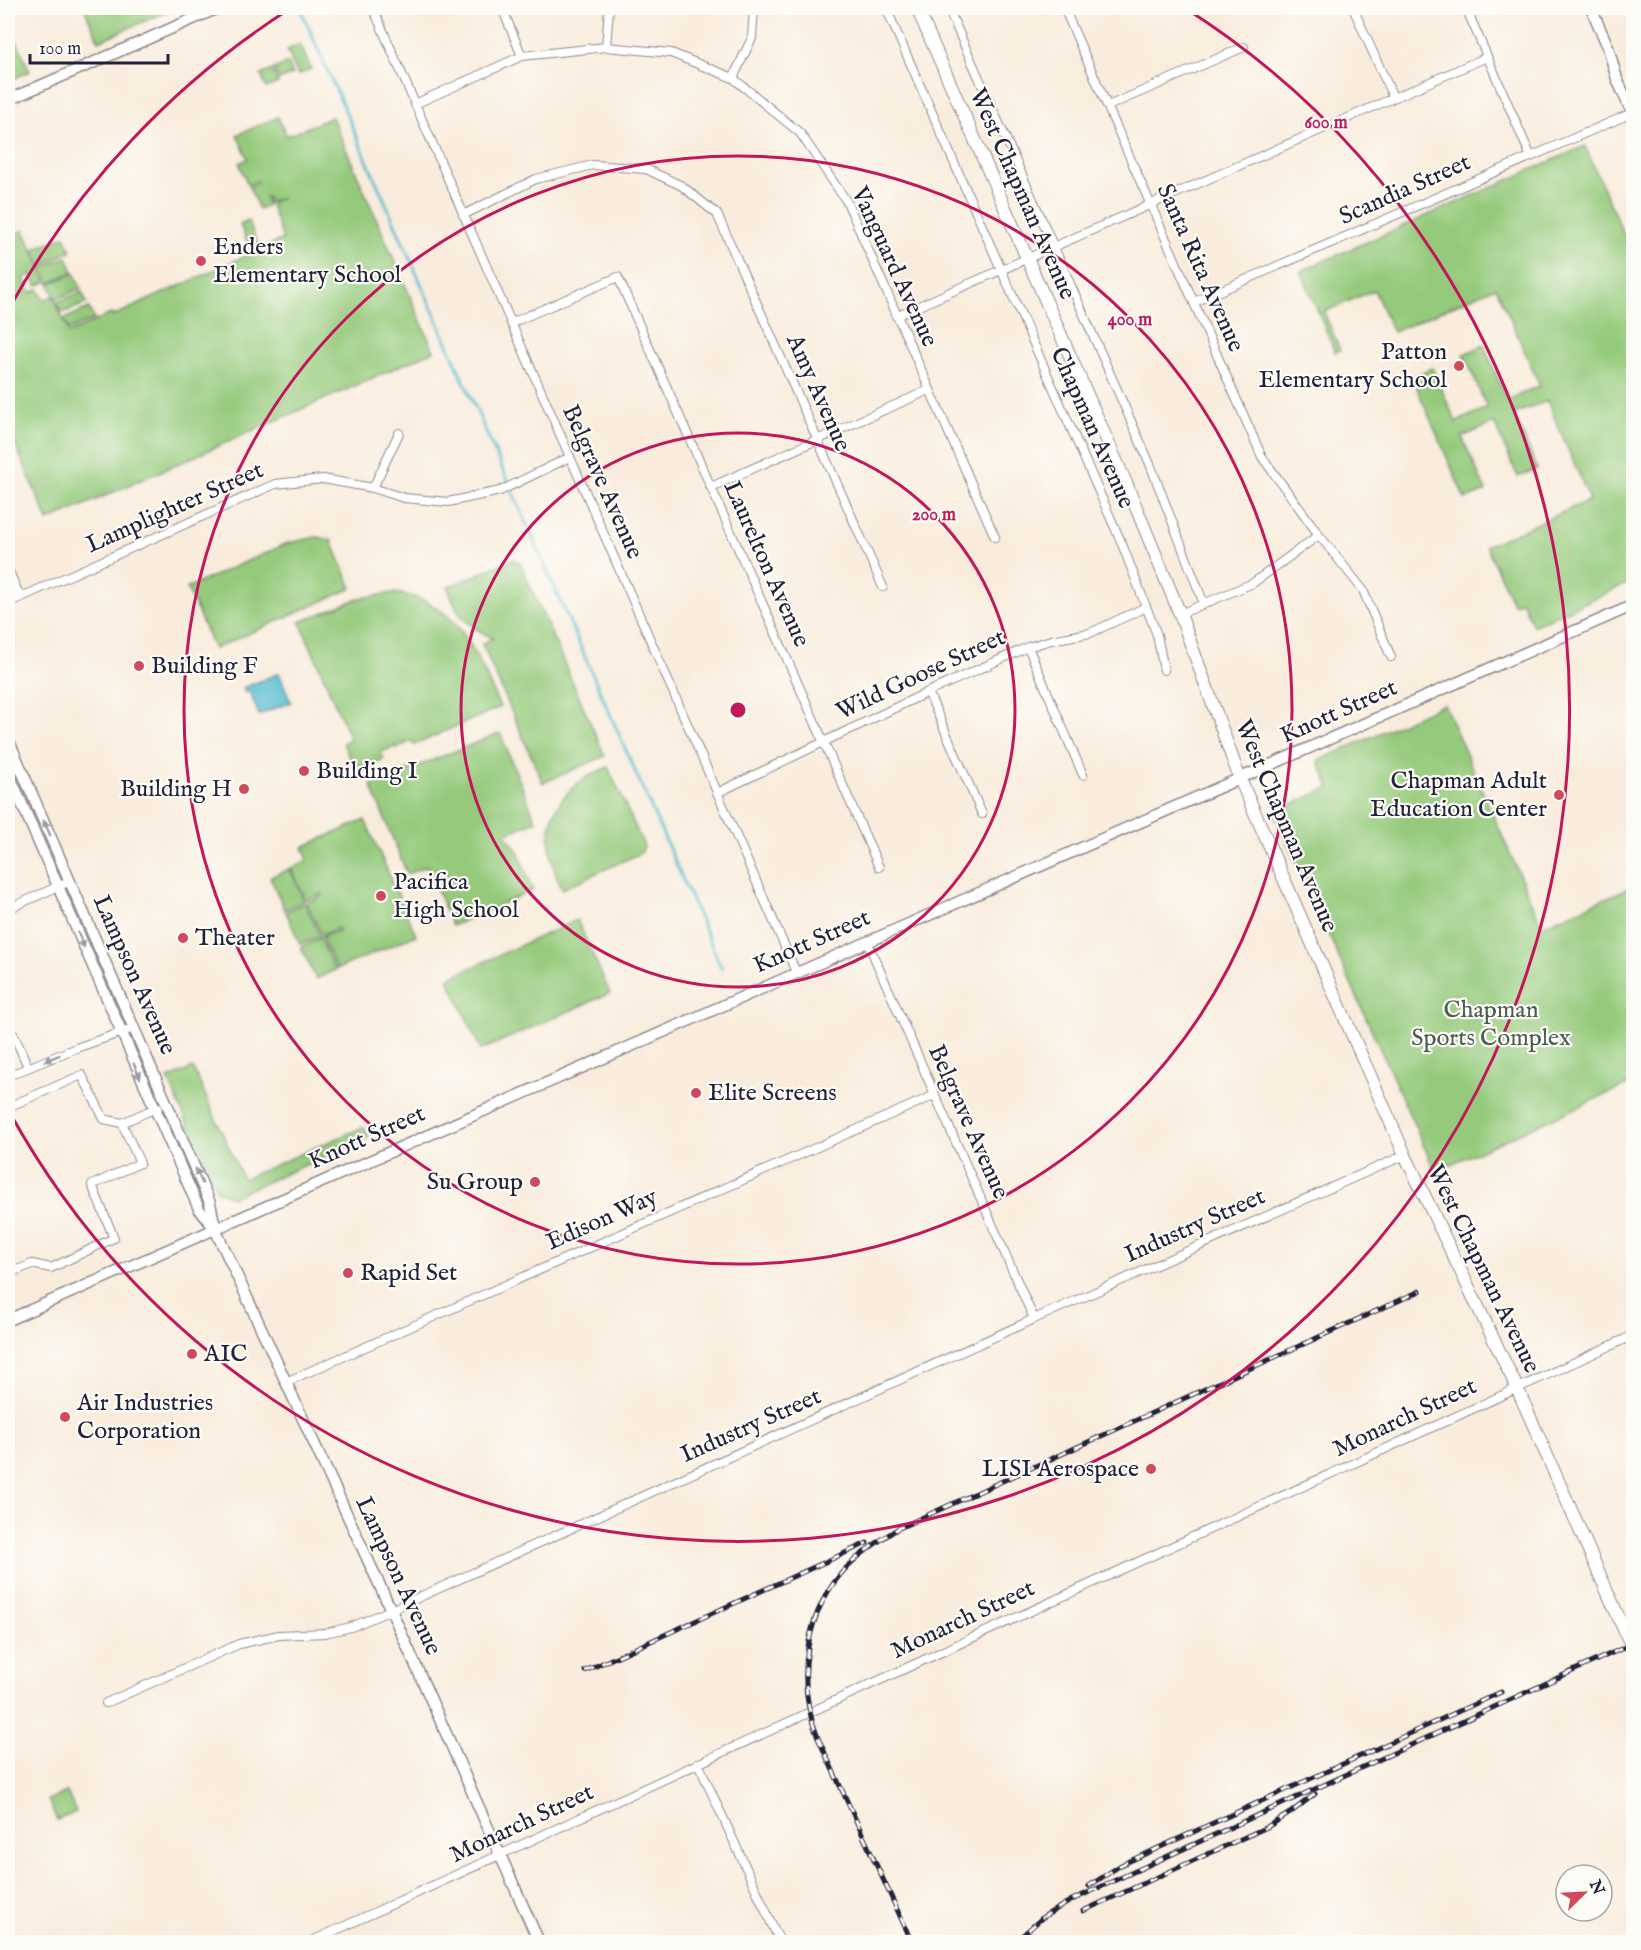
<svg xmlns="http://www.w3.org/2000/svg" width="1641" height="1950" font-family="'IM FELL English',serif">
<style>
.green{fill:#95ca7c;stroke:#5c765c;stroke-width:1.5}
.water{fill:#52bbcf;stroke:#3a6e85;stroke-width:1.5}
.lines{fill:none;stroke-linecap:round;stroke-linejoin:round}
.stream{stroke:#52bbcf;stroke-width:3}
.street-casing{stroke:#8e878c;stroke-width:10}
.secondary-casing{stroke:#8e878c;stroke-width:13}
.primary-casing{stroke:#8e878c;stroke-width:14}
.street{stroke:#fff;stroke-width:8}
.secondary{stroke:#fff;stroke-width:10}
.primary{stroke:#fff;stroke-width:12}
.rail-casing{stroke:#22223b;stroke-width:5}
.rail{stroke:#fdfcf7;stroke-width:3;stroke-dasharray:9;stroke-linecap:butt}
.oneway{fill:#9c9ca7}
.ring{fill:none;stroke:#c2185b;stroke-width:3}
.poi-dot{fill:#d1495b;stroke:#fdfcf7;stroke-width:2}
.labels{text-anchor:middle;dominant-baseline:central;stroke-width:4.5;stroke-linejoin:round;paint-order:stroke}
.street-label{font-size:24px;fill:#22223b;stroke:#fdfcf7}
.poi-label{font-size:24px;fill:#22223b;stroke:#fdfcf7;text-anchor:start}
.park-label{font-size:24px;fill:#4a5d52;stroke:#fdfcf7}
.centre{fill:#c2185b;stroke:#fdfcf7;stroke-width:3}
.ring-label{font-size:18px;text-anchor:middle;font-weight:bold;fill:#c2185b;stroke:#fdfcf7;stroke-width:4.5;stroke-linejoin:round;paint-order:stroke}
</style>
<rect width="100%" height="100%" fill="#fdfcf7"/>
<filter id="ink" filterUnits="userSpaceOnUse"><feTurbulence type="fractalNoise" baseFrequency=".0167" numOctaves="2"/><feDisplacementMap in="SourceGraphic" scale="12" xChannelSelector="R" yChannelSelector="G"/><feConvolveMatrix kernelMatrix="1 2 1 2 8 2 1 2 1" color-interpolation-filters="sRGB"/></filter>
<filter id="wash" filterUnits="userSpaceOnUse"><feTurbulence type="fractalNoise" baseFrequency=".008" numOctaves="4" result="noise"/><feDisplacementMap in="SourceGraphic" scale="24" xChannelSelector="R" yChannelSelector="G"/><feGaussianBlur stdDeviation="1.35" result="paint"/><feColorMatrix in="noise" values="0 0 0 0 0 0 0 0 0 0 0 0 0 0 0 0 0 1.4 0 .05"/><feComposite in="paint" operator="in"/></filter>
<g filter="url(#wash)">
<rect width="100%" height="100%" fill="#f9ecdc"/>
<!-- green -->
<g class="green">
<path d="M 84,8 L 175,8 L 99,41 Z"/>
<path d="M 8,21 L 30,71 L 8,81 Z"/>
<path d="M 300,44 L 311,69 L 298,75 L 287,50 Z"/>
<path d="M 288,63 L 293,74 L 279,80 L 274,69 Z"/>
<path d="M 272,70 L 278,83 L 266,88 L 261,75 Z"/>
<path d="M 278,117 L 287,136 L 332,117 L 434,351 L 48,521 L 8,427 L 8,237 L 24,230 L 46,282 L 37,286 L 31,274 L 24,278 L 31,293 L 38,289 L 44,300 L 53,296 L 69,333 L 111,314 L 113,316 L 283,239 L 270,203 L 282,198 L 269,202 L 267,197 L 265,197 L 268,205 L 259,209 L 249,187 L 258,183 L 257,181 L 248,185 L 239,163 L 248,159 L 237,135 Z"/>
<path d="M 1585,146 L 1633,256 L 1633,581 L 1533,626 L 1522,601 L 1513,604 L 1486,546 L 1590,500 L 1547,401 L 1514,414 L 1537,469 L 1518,477 L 1494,423 L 1462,437 L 1486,491 L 1465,499 L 1412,377 L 1432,368 L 1456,422 L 1487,408 L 1464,354 L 1484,345 L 1507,400 L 1540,386 L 1496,287 L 1393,332 L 1374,290 L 1324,312 L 1340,350 L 1335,352 L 1301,271 Z"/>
<path d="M 248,221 L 258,244 L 250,248 L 240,225 Z"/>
<path d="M 65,236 L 71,251 L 41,265 L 34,249 Z"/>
<path d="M 67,257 L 73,272 L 49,283 L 42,267 Z"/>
<path d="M 74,273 L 81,288 L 56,299 L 49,284 Z"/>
<path d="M 82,292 L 87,303 L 62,313 L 57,302 Z"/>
<path d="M 89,308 L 94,319 L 69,330 L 64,319 Z"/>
<path d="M 317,537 L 331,540 L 352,588 L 214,649 L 187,588 L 288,543 Z"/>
<path d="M 513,559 L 520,563 L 605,756 L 543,783 L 482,644 L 493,638 C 467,626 456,615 448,587 Z"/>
<path d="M 394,593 C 460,600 476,655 500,707 L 414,745 L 412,741 L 397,748 L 396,746 L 381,752 L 384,759 L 364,767 L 352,763 L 343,743 L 350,739 L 300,622 L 360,598 Z"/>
<path d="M 1444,704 L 1542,926 L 1633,886 L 1634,1082 L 1435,1171 L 1274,813 L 1330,787 L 1318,761 Z"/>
<path d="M 500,733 L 536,821 L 505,834 L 518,851 L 533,890 L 452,926 L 427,866 L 407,874 L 371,785 Z"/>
<path d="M 608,767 L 644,846 L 641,853 L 562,889 C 536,833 550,790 608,767 Z"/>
<path d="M 365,820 L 416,935 L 337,969 L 322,937 L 339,930 L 338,928 L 322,935 L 307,903 L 323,895 L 323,893 L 306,900 L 291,868 L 308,860 L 303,847 Z"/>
<path d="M 290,869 L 304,901 L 285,910 L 270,877 Z"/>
<path d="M 305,903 L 320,936 L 300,944 L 286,912 Z"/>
<path d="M 577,920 L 610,993 L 481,1050 L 448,978 Z"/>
<path d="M 320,938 L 335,970 L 316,979 L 301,947 Z"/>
<path d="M 193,1068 L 243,1179 L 363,1127 L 365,1128 L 369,1137 L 232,1197 L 217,1191 L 168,1079 Z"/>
<path d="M 67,1792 L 76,1812 L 57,1820 L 48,1800 Z"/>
</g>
<!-- water -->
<path class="water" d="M 279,673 L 291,702 L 259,715 L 249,691 L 245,693 L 243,688 Z"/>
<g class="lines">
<!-- stream -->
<path class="stream" d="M 300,8 L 722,969"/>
</g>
</g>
<g filter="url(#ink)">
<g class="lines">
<!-- street casing -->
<g class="street-casing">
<g id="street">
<path d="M 373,8 L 796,972"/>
<path d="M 502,8 L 522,56"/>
<path d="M 886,8 L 1122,544 L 1157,635 L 1164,670"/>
<path d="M 948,8 L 1150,464 L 1204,604"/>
<path d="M 1064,8 L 1262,457 L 1319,535 L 1363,590 L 1391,657"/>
<path d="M 1353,8 L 1393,97"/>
<path d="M 1466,8 L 1531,157"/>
<path d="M 606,47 L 609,8"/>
<path d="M 733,78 L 752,38 L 754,8"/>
<path d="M 415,104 L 522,56 L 606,47 L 671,53 L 733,78 L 800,133 L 847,202 L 995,537"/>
<path d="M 1108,106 L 1244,47"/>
<path d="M 463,215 L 536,179 L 593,165 L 646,169 L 682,186 L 717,214 L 883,587"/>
<path d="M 1194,302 L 1632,113"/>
<path d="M 896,316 L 1487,57"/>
<path d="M 511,323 L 618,277 L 879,867"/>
<path d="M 711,487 L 929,390"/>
<path d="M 373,488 L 399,433"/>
<path d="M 8,569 L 20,597"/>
<path d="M 8,603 L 275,484 L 323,479 L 373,488 L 404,498 L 448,502 L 500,491 L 570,457"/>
<path d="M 1180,614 L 1253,583 L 1319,535"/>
<path d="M 1028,647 L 1083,775"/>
<path d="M 928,692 L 982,814"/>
<path d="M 717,793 L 928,692 L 1028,647 L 1051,640 L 1090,633 L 1146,607"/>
<path d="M 8,909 L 70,881"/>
<path d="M 867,941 L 1034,1319"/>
<path d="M 14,1035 L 28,1067"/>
<path d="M 8,1076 L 76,1048 L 134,1028"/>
<path d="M 8,1107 L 82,1075 L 104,1119 L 122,1123 L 158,1107"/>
<path d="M 8,1274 L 32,1264 L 51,1268 L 114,1238 L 92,1185 L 140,1163 L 122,1123"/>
<path d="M 286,1382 L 935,1095"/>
<path d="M 106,1703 L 239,1644 L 279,1635 L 325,1633 L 351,1627 L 391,1610 L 1034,1319 L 1405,1155"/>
<path d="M 698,1763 L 780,1942"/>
<path d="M 310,1942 C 752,1741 1191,1534 1634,1335"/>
</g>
</g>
<!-- secondary casing -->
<g class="secondary-casing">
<g id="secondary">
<path d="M 1591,8 L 1608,47 L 1617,79 L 1634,117"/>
<path d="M 8,100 L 218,8"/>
<path d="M 8,739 L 210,1203 L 215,1227"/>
<path d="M 8,772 L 199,1209 L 215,1229 L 232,1265 L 391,1610 L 539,1942"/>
<path d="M 8,1320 L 1634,605"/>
</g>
</g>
<!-- primary casing -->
<g class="primary-casing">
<path id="primary" d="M 917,8 L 1126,483 L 1180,614 L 1240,779 L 1405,1155 L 1517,1388 L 1634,1652"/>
</g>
<!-- street -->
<use href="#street" class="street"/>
<!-- secondary -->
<use href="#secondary" class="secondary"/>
<!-- primary -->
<use href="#primary" class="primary"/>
<!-- rail casing -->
<g class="rail-casing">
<g id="rail">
<path d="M 585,1671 L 867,1543"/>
<path d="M 1089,1886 L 1121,1865 L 1501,1692"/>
<path d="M 1083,1911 L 1267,1827 L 1290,1813 L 1315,1794"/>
<path d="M 912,1942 L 818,1738 C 795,1681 804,1610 849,1565 C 864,1551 880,1540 897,1529 L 1420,1291"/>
<path d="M 1015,1942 L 1043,1917 L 1072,1900 L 1634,1643"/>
</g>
</g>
<!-- rail -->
<use href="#rail" class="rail"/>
</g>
<!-- one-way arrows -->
<defs><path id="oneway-solid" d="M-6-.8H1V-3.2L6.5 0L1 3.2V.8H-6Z" transform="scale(1.5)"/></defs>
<g class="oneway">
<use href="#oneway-solid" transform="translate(47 828) rotate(-114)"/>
<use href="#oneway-solid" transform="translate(81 940) rotate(67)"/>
<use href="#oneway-solid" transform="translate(52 1058) rotate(158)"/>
<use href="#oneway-solid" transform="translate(137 1071) rotate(66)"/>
<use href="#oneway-solid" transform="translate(199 1176) rotate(-114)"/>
</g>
</g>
<!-- distance rings -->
<g class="ring">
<circle cx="738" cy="710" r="277"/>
<circle cx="738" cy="710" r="554"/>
<path d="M10 307A832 832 0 0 1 291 8M1185 8A832 832 0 1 1 10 1113"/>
</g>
<!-- markers -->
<g class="poi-dot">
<circle cx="201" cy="261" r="6"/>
<circle cx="1459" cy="366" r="6"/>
<circle cx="139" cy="666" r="6"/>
<circle cx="304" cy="771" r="6"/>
<circle cx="244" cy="789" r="6"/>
<circle cx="1559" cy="795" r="6"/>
<circle cx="381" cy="896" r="6"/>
<circle cx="183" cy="938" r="6"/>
<circle cx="696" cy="1093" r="6"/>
<circle cx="535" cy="1182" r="6"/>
<circle cx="348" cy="1273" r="6"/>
<circle cx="192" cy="1354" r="6"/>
<circle cx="65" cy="1417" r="6"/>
<circle cx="1151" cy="1469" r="6"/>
</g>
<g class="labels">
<!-- street labels -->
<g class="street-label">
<text transform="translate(1405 190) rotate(-24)">Scandia Street</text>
<text transform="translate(1022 194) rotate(66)">West Chapman Avenue</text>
<text transform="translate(894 267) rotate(65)">Vanguard Avenue</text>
<text transform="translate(1200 268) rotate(66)">Santa Rita Avenue</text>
<text transform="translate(818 393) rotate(66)">Amy Avenue</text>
<text transform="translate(1092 428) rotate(66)">Chapman Avenue</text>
<text transform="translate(602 482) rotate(66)">Belgrave Avenue</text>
<text transform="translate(175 508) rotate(-24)">Lamplighter Street</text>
<text transform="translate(766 564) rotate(66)">Laurelton Avenue</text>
<text transform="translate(921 675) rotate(-25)">Wild Goose Street</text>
<text transform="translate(1339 712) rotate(-24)">Knott Street</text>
<text transform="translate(1286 826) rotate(67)">West Chapman Avenue</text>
<text transform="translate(812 942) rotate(-24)">Knott Street</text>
<text transform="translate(134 975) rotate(66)">Lampson Avenue</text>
<text transform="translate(968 1122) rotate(66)">Belgrave Avenue</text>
<text transform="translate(367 1138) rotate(-24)">Knott Street</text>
<text transform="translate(602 1220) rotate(-24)">Edison Way</text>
<text transform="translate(1195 1226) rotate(-24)">Industry Street</text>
<text transform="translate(1483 1269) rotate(64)">West Chapman Avenue</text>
<text transform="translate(1405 1418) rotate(-25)">Monarch Street</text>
<text transform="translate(751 1426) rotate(-24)">Industry Street</text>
<text transform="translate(398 1576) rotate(65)">Lampson Avenue</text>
<text transform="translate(963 1620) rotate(-25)">Monarch Street</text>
<text transform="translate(522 1824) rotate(-25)">Monarch Street</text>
</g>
<!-- poi labels -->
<g class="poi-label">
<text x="213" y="247">Enders<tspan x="213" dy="28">Elementary School</tspan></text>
<text x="1447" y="352" text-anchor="end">Patton<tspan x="1447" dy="28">Elementary School</tspan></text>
<text x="151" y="666">Building F</text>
<text x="316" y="771">Building I</text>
<text x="1547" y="781" text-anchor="end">Chapman Adult<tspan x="1547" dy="28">Education Center</tspan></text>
<text x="232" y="789" text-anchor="end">Building H</text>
<text x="393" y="882">Pacifica<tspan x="393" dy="28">High School</tspan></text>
<text x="195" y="938">Theater</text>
<text x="708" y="1093">Elite Screens</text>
<text x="523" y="1182" text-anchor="end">Su Group</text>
<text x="360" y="1273">Rapid Set</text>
<text x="204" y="1354">AIC</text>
<text x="77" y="1403">Air Industries<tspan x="77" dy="28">Corporation</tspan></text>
<text x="1139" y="1469" text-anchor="end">LISI Aerospace</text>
</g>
<!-- park labels -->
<g class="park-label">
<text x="1491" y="1010">Chapman<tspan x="1491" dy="28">Sports Complex</tspan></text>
</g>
</g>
<circle cx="738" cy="710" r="9" class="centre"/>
<g class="ring-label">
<text x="1326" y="128">600 m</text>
<text x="1130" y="325">400 m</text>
<text x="934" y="520">200 m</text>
</g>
<!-- margin -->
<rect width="1641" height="1950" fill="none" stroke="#fdfcf7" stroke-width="30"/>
<!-- north arrow -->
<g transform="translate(1584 1893) rotate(66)"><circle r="28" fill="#fdfcf7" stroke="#a5a5ac" stroke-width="1.5"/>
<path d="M0-4.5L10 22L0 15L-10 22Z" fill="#d1495b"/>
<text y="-9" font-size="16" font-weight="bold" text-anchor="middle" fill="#22223b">N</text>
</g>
<!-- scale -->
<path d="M30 54v9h138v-9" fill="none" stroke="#22223b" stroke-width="3"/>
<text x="39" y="54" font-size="18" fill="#22223b" stroke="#fdfcf7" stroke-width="4.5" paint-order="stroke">100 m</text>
</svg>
